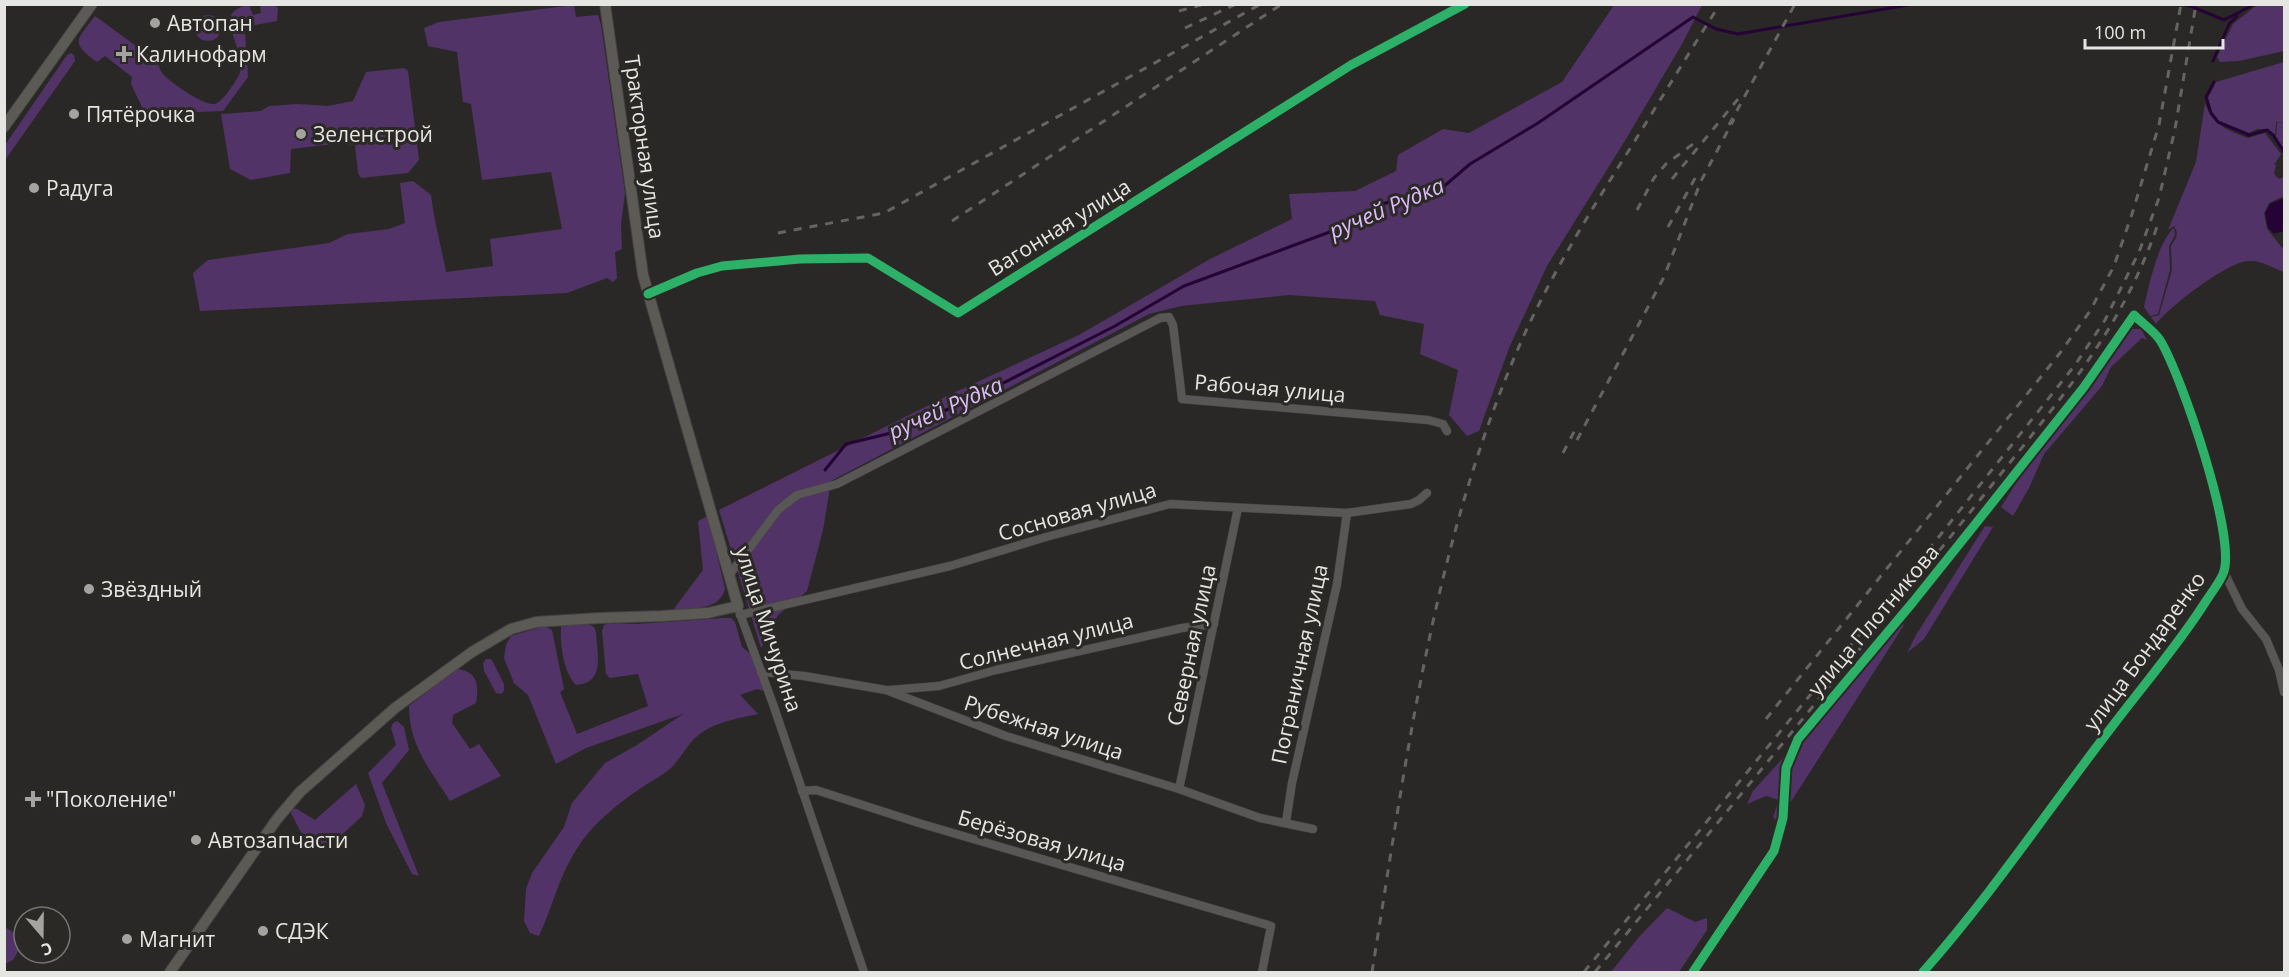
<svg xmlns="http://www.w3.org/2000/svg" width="2289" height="977" font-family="'Open Sans',sans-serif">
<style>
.green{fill:#523367}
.water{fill:#250435}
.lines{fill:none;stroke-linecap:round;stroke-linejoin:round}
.stream{stroke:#250435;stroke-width:3}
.street-casing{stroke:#444342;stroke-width:9}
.secondary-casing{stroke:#444342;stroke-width:12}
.street{stroke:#585755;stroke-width:8}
.secondary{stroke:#5c5a54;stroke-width:10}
.rail{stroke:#666463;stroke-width:3;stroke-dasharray:8 8;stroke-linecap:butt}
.cycleway-casing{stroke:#2b2925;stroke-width:13}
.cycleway{stroke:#2db169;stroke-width:9}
.poi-dot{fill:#a4a3a0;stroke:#2b2925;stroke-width:2}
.labels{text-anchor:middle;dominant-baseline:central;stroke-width:6;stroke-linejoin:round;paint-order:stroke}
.poi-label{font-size:21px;fill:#e5e5e2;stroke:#2b2925;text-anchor:start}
.street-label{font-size:21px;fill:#e5e5e2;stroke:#2b2925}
.water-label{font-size:22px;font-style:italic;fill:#ddbaf9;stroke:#2b2925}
</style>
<rect width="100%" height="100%" fill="#2a2826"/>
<!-- green -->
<g class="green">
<path d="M 249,5 L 253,15 L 261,13 L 260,5 L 274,5 L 278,8 L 277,21 L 250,26 L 245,32 L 248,77 L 223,111 L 172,113 L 160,116 L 151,126 L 131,84 L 132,77 L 105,56 L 97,62 C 70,42 76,41 95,16 L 158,62 C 159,66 160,71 163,74 C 171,83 204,106 215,104 C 223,102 235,82 239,75 C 250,50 207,12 249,5 Z"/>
<path d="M 574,5 L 576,17 L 598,15 L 601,25 L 625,193 L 621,225 L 622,249 L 615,252 L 617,278 L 613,282 L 607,278 L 567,293 L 200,311 L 193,273 L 208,260 L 329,243 L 348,234 L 389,229 L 405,223 L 400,183 L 413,181 L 431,195 C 434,221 441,246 446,272 L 493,266 L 490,239 L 562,229 L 551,172 L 482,180 L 471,104 L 463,102 L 457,52 L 428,46 L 424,28 L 439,22 Z"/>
<path d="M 1614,5 L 1702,5 L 1682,44 L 1626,139 L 1547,266 L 1509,348 L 1479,431 L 1467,436 L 1449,415 L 1458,370 L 1420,354 L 1424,324 L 1380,315 L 1375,301 L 1289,295 L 1181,306 L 1149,314 L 831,481 L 823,530 L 807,591 L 778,615 L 761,648 L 719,510 L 949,395 L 1079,335 L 1210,259 L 1292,219 L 1289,194 L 1355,191 L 1396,171 L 1398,155 L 1443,129 L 1469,133 L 1562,82 Z"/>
<path d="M 2257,5 L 2284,5 L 2284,51 L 2239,61 L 2220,62 L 2217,57 L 2233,24 Z"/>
<circle cx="208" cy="28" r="13"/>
<path d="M 71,53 L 74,55 L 75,61 L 5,160 L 5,145 L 67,55 Z"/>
<path d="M 2284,62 L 2284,149 L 2276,137 L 2277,123 L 2283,123 L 2276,122 L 2275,135 L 2267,129 L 2257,129 L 2249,133 L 2219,121 L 2212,113 L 2208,98 L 2216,82 Z"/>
<path d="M 404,68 L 408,71 L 419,160 L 408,173 L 361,178 L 358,173 L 355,145 L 342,143 L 291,149 L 290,173 L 251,180 L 230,169 L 221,114 L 261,111 L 269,106 L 298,104 L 328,106 L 353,101 L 366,72 Z"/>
<path d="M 2205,103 C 2211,124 2229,131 2248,138 L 2265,133 L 2281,154 L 2274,165 L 2276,165 L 2274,174 L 2279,179 L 2284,177 L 2284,196 L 2269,203 L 2264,213 L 2267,229 L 2284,250 L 2284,272 C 2273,268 2261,260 2249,261 C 2228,261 2169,307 2156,324 L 2151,317 L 2159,315 L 2172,270 L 2171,246 L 2176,238 L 2177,232 L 2174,226 L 2168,230 L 2196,162 Z"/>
<path d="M 2174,228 L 2175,235 L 2169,246 L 2170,270 L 2158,314 L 2150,316 L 2144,307 C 2149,285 2158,242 2174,228 Z"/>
<path d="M 2132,329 L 2141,329 L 2147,340 L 2142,338 L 2111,367 L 2102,386 L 2044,454 L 2029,488 L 2013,516 L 2001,507 L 2032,458 L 2093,382 Z"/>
<path d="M 708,516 L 725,589 C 719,611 692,608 673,610 L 703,570 L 698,521 Z"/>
<path d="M 1985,526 L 1993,527 L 1924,639 L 1907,653 L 1916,635 Z"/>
<path d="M 723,618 L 731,618 L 735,622 L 742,647 L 751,654 L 764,691 L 757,689 L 740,695 L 758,714 C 735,719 712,722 694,739 C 686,747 680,759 671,768 C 662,776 651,781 641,788 C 620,802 594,823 580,844 C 559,874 554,904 539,936 L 530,933 L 524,921 L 526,889 L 532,873 L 564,827 L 572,803 L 605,763 L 637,745 L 683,714 L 586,748 L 556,764 L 528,695 L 514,683 L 504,658 L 506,645 L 511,636 L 544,626 L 552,630 L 564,689 L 560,692 L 577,734 L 648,706 L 638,674 L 610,678 L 606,674 L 602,631 L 604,625 L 609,623 L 637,624 Z"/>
<path d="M 1895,619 L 1904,625 L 1778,822 L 1773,817 L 1779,800 L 1766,796 L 1747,804 L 1753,791 L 1784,757 L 1804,726 L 1836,694 L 1861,653 Z"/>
<path d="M 586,623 L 594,627 L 596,632 C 597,654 606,683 576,685 C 563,671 560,644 561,626 Z"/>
<path d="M 486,659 L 491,659 L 493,662 L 504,684 L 504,691 L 501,694 L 496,693 L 484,671 L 483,663 Z"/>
<path d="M 456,669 C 478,671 479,685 476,703 L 453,715 L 452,723 L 470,749 L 479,744 L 501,776 L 450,801 C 430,769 409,746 409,706 Z"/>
<path d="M 397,721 L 404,727 L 409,750 L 382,783 L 419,876 L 412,874 L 386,823 L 368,773 L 396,745 L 391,728 L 393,723 Z"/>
<path d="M 356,784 L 365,805 L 362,816 L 328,848 C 304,847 301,831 291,813 L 292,809 L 297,809 L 315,820 Z"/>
<path d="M 1667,908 L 1695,922 L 1707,918 L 1707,930 L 1679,972 L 1611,972 L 1639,937 Z"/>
<path d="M 5,927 L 17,935 L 20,948 L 13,960 L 5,964 Z"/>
</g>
<!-- water -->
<path class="water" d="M 2284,198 L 2284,231 L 2274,234 L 2268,228 L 2265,213 L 2270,204 Z"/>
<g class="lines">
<!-- stream -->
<g class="stream">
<path d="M 2182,4 L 2193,7 L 2224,20 L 2255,4"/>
<path d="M 2213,61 L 2229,24 L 2237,16"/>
<path d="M 2214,82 L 2206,97 L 2211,113 L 2218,122 L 2249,135 L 2267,130 L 2273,135 L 2284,152"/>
<path d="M 825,470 L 846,444 L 891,433 L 970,400 L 1115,326 L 1184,286 L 1335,230 L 1382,204 L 1442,188 L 1470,164 L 1538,123 L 1693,17 L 1716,29 L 1738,34 L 1914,4"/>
</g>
<!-- street casing -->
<g class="street-casing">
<g id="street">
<path d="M 648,294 L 697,273 L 722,266 L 800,259 L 868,258 L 958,313 L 1351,65 L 1465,4"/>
<path d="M 2224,572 L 2242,609 L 2266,639 L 2279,670 L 2284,692"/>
<path d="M 730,574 L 778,510 L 797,495 L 837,484 L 1160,318 L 1169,317 L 1173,325 L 1182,399 L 1428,420 L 1443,424 L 1447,431"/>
<path d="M 739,611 L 774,707 L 864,972"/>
<path d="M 740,615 L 950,566 L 1046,537 L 1170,504 L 1347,513 L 1411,504 L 1419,500 L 1427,493"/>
<path d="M 761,672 L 804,676 L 886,690 L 1006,736 L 1179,789 L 1260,818 L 1313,829"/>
<path d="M 890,690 L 939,686 L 996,670 L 1182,628 L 1214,624"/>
<path d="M 1179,789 L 1238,508"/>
<path d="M 802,791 L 816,790 L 922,824 L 1271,926 L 1262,972"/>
<path d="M 1286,822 L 1292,783 L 1337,584 L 1347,513"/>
<path d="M 1693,972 L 1774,851 L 1783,818 L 1786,768 L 1798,739 L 1913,602 L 1977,522 L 2084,387 L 2134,315 C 2142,323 2154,331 2160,340 C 2181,374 2238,540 2223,574 C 2219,583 2212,592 2206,601 C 2179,644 2145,683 2114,724 C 2050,807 1992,894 1923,972"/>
</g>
</g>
<!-- secondary casing -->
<g class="secondary-casing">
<g id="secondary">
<path d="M 4,127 L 92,4"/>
<path d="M 170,972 L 277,819 L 300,792 L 395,708 L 472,652 L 511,629 L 536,622 L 599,618 L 662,616 L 708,613 L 738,606 L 643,275 L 605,4"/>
</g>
</g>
<!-- street -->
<use href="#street" class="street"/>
<!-- secondary -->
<use href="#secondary" class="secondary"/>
<!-- rail -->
<g class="rail">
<path d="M 1179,11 L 1204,4"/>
<path d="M 1185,28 L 1236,4"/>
<path d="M 1729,125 L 1795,4"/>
<path d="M 1672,179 L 1738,99"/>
<path d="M 1637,210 L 1654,178 L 1666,164 L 1693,144"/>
<path d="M 952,221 L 1282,4"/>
<path d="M 1668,227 L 1698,173"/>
<path d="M 778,233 L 884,213 L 1261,4"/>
<path d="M 1577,440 L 1664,277 L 1701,181 L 1734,119"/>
<path d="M 1563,453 L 1577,426"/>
<path d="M 1766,719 L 2060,353 L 2090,311 L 2114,266 L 2132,214 L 2159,125 L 2181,4"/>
<path d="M 1372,972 C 1407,756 1434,535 1525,333 C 1555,268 1593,207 1631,147 C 1661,99 1690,51 1720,4"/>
<path d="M 1584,972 L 1926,553 L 2075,365 L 2105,320 L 2139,252 L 2159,198 L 2175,129 L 2196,4"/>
<path d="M 1595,972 C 1706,837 1817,702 1927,566 C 1959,526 1992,485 2024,445 C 2082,372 2127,314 2158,224"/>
</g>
<!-- cycleway casing -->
<g class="cycleway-casing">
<g id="cycleway">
<path d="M 648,294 L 697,273 L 722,266 L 800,259 L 868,258 L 958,313 L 1351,65 L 1465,4"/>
<path d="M 1693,972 L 1774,851 L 1783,818 L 1786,768 L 1798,739 L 1913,602 L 1977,522 L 2084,387 L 2134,315 C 2142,323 2154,331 2160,340 C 2181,374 2238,540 2223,574 C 2219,583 2212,592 2206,601 C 2179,644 2145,683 2114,724 C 2050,807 1992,894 1923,972"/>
</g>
</g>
<!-- cycleway -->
<use href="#cycleway" class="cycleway"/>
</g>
<!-- markers -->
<g class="poi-dot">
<circle cx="155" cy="23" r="6"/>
<path d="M121 45h6v6h6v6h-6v6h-6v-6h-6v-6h6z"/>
<circle cx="74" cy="114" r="6"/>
<circle cx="301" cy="134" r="6"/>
<circle cx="34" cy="188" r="6"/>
<circle cx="89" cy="589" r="6"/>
<path d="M30 790h6v6h6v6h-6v6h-6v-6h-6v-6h6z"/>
<circle cx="196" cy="840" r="6"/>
<circle cx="263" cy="931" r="6"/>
<circle cx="127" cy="939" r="6"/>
</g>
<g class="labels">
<!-- poi labels -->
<g class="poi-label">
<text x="167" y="23">Автопан</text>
<text x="136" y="54">Калинофарм</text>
<text x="86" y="114">Пятёрочка</text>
<text x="313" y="134">Зеленстрой</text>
<text x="46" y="188">Радуга</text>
<text x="101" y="589">Звёздный</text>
<text x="46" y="799">"Поколение"</text>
<text x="208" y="840">Автозапчасти</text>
<text x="275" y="931">СДЭК</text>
<text x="139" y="939">Магнит</text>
</g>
<!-- street labels -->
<g class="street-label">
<text transform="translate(645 147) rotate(82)">Тракторная улица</text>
<text transform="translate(1059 227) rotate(-32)">Вагонная улица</text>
<text transform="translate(1270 388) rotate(5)">Рабочая улица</text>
<text transform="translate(1077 511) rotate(-16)">Сосновая улица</text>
<text transform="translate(1873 620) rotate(-50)">улица Плотникова</text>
<text transform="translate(769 629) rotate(72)">улица Мичурина</text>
<text transform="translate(1046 641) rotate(-14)">Солнечная улица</text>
<text transform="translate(1191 645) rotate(-78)">Северная улица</text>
<text transform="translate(2144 651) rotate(-54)">улица Бондаренко</text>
<text transform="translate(1299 664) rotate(-78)">Пограничная улица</text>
<text transform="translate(1044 727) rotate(18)">Рубежная улица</text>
<text transform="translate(1042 840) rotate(16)">Берёзовая улица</text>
</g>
<!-- water labels -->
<g class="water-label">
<text transform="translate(1386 207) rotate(-23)">ручей Рудка</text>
<text transform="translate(945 407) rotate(-24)">ручей Рудка</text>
</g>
</g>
<!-- border -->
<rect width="2289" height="977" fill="none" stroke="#e5e5e2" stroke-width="12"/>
<!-- north arrow -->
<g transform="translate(42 935) rotate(160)"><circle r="28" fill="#2b2925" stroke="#757471" stroke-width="1.5"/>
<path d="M0-4.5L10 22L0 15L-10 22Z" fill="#a4a3a0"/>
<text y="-9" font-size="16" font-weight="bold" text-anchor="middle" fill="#e5e5e2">С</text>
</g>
<!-- scale -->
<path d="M2085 39v9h138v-9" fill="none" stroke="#e5e5e2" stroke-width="3"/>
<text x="2094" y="39" font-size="18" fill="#e5e5e2" stroke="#2b2925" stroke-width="4.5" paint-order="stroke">100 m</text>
</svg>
